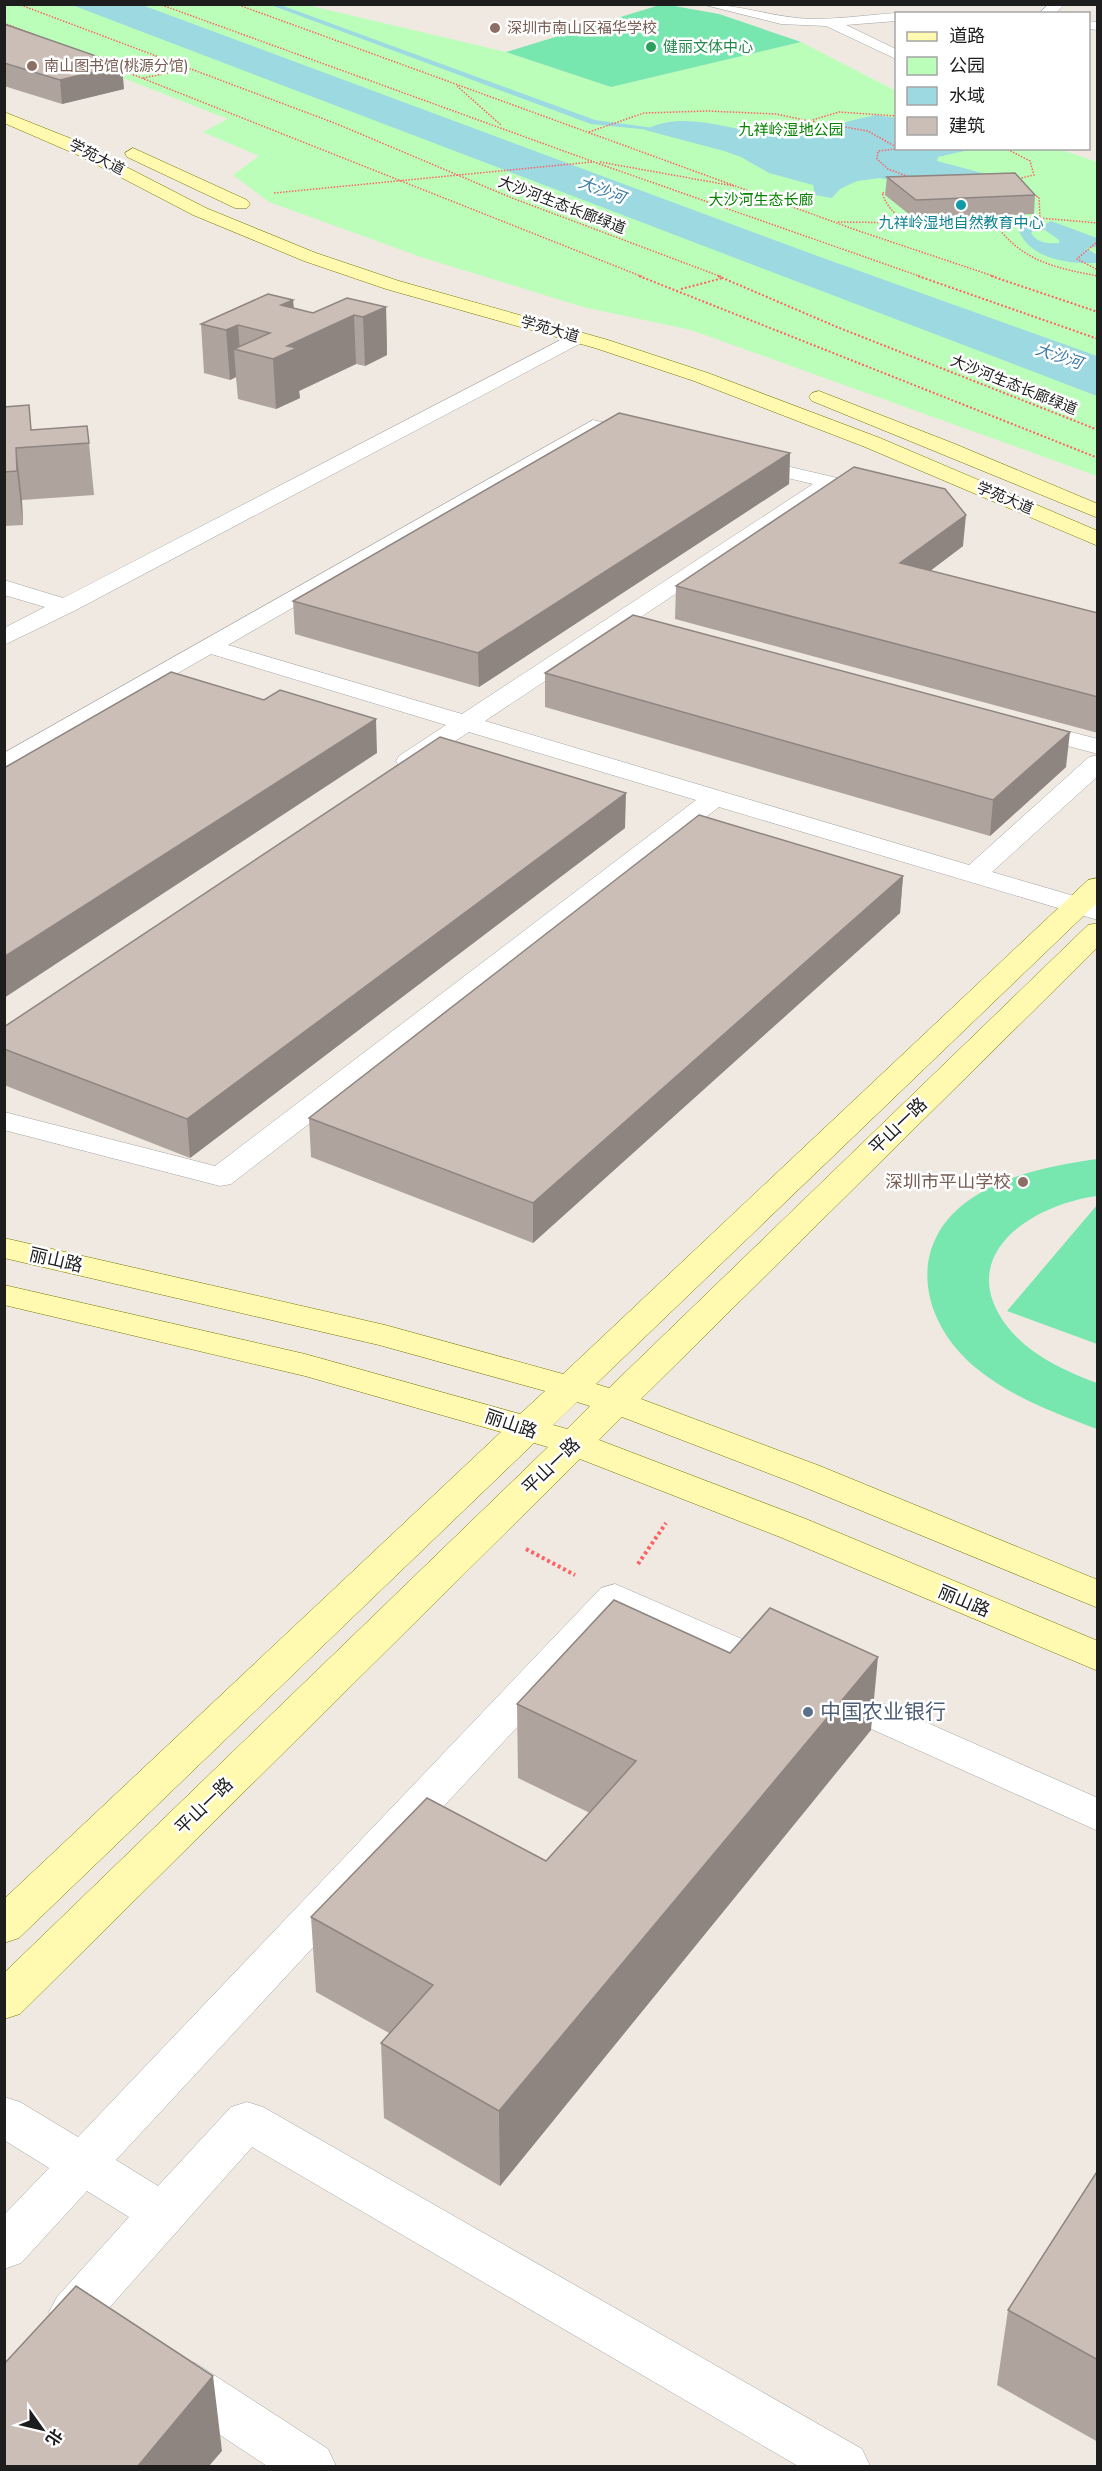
<svg xmlns="http://www.w3.org/2000/svg" width="1102" height="2471" font-family="Jost,'Noto Sans SC',sans-serif">
<style>
.park{fill:#bbfeb9}
.pitch{fill:#78e6af}
.water{fill:#9dd9e1}
.lines{fill:none;stroke-linecap:round;stroke-linejoin:round}
.stream{fill:#9dd9e1;fill-rule:evenodd}
.lane-casing{stroke:#a4a4a4;stroke-width:1}
.street-casing{stroke:#a4a4a4;stroke-width:1}
.secondary-casing{stroke:#770;stroke-width:1}
.path-far2{stroke:#ff6264;stroke-width:1.5;stroke-dasharray:1.5 1.5;stroke-linecap:butt}
.path-far1{stroke:#ff6264;stroke-width:2;stroke-dasharray:2 2;stroke-linecap:butt}
.path{stroke:#ff6264;stroke-width:4;stroke-dasharray:3 3;stroke-linecap:butt}
.lane{fill:#fff;fill-rule:evenodd}
.street{fill:#fff;fill-rule:evenodd}
.secondary{fill:#fffaaf;fill-rule:evenodd}
.wall{fill:#afa39d}
.shaded-wall{fill:#8e8580}
.building{fill:#cbbeb7;stroke:#8e8580;stroke-width:1.5}
.education-dot{fill:#8d6e63;stroke:#fff;stroke-width:2}
.leisure-dot{fill:#2e9e5b;stroke:#fff;stroke-width:2}
.culture-dot{fill:#0f9aa8;stroke:#fff;stroke-width:2}
.service-dot{fill:#5c6f8a;stroke:#fff;stroke-width:2}
.labels{text-anchor:middle;dominant-baseline:central;stroke-width:5;stroke-linejoin:round;paint-order:stroke}
.far-education-label{font-size:15px;fill:#785e54;stroke:#fff;text-anchor:start}
.far-leisure-label{font-size:15px;fill:#27864d;stroke:#fff;text-anchor:start}
.far-park-label{font-size:15px;fill:#068302;stroke:#fff}
.far-street-label{font-size:15px;fill:#1d1d1d;stroke:#fff}
.far-culture-label{font-size:15px;fill:#0d838f;stroke:#fff}
.far-water-label{font-size:16px;font-style:italic;fill:#3c7ba4;stroke:#fff}
.street-label{font-size:18px;fill:#1d1d1d;stroke:#fff}
.education-label{font-size:18px;fill:#785e54;stroke:#fff;text-anchor:end}
.near-service-label{font-size:21px;fill:#4e5e75;stroke:#fff;text-anchor:start}
</style>
<rect width="100%" height="100%" fill="#efe9e1"/>
<!-- park -->
<path class="park" d="M 4,5 L 307,5 L 506,52 L 611,87 L 801,42 L 896,91 L 896,148 L 1059,149 L 1097,162 L 1097,476 L 691,330 L 583,307 L 421,257 L 269,202 L 233,175 L 259,156 L 203,132 L 228,119 L 5,32 Z"/>
<!-- pitch -->
<g class="pitch">
<path d="M 663,4 L 719,14 L 801,42 L 611,87 L 506,52 Z"/>
<path d="M 1097,1159 L 1097,1196 C 1035,1204 953,1253 1006,1325 C 1028,1354 1064,1371 1097,1383 L 1097,1429 C 1055,1413 1011,1397 976,1368 C 916,1318 905,1236 980,1193 C 1017,1172 1056,1165 1097,1159 Z"/>
<path d="M 1097,1205 L 1097,1344 L 1007,1311 Z"/>
</g>
<!-- water -->
<g class="water">
<path d="M 72,5 L 142,5 L 812,254 L 1097,356 L 1097,396 Z"/>
<path d="M 876,115 L 896,118 L 896,148 L 973,149 L 938,157 L 937,161 L 986,174 L 921,187 L 880,178 L 857,181 L 840,189 L 832,198 L 815,195 L 813,185 L 769,173 L 741,157 L 724,151 L 645,130 C 687,107 737,135 781,134 C 813,133 845,121 876,115 Z"/>
<path d="M 1051,221 L 1097,238 L 1097,247 L 1086,248 L 1097,255 L 1097,263 C 1069,264 1030,260 1018,229 L 1019,225 L 1034,230 L 1031,233 C 1037,243 1048,244 1059,243 L 1059,240 L 1045,230 L 1037,229 Z"/>
</g>
<g class="lines">
<!-- stream -->
<path class="stream" d="M 268,4 L 278,4 L 595,120 L 654,128 L 650,130 L 591,124 Z"/>
<!-- lane casing -->
<g class="lane-casing">
<g id="lane">
<path d="M 1049,4 L 1065,4 L 1055,14 L 1038,14 Z"/>
<path d="M 1088,21 L 1098,22 L 1098,30 L 1088,29 Z"/>
<path d="M 593,420 L 643,432 L 646,436 L 643,440 L 636,442 L 596,433 L 228,645 L 462,714 L 813,484 L 741,467 L 738,463 L 741,459 L 748,457 L 837,478 L 840,482 L 837,486 L 485,721 L 969,865 L 1089,757 L 1098,755 L 1098,776 L 992,872 L 1098,903 L 1098,920 L 719,807 L 231,1184 L 220,1186 L 4,1130 L 4,1112 L 215,1166 L 696,800 L 469,732 L 417,766 L 408,768 L 399,766 L 396,761 L 399,756 L 446,725 L 211,654 L 13,768 L 4,770 L 4,753 Z"/>
<path d="M 1028,721 L 1098,739 L 1098,754 L 1019,733 L 1016,728 L 1019,723 Z"/>
</g>
</g>
<!-- street casing -->
<g class="street-casing">
<g id="street">
<path d="M 701,4 C 740,4 774,18 812,19 C 840,19 868,15 896,13 L 899,14 L 896,14 L 896,21 L 846,25 L 896,49 L 896,59 L 826,26 L 781,24 Z"/>
<path d="M 578,331 L 588,337 L 585,341 L 74,611 L 4,645 L 4,628 L 45,607 L 4,595 L 4,580 L 63,598 Z"/>
<path d="M 615,1584 L 788,1659 L 794,1669 L 788,1679 L 774,1683 L 760,1679 L 621,1615 L 116,2160 L 158,2186 L 231,2107 L 247,2102 L 263,2107 L 862,2449 L 870,2466 L 798,2466 L 252,2147 L 109,2308 L 118,2324 L 111,2339 L 93,2346 C 71,2338 59,2333 49,2312 L 57,2297 L 129,2217 L 87,2191 L 21,2263 L 4,2269 L 4,2215 L 49,2168 L 4,2140 L 4,2097 L 20,2102 L 78,2137 L 601,1588 Z"/>
<path d="M 832,1681 L 1098,1798 L 1098,1831 L 818,1705 L 812,1695 L 818,1685 Z"/>
<path d="M 179,2357 L 197,2364 L 328,2449 L 336,2466 L 267,2466 L 161,2396 L 154,2380 L 161,2364 Z"/>
</g>
</g>
<!-- secondary casing -->
<g class="secondary-casing">
<g id="secondary">
<path d="M 4,112 L 72,139 L 206,208 L 316,253 L 399,281 L 608,340 L 708,373 L 880,438 L 1098,531 L 1098,546 L 865,447 L 694,381 L 595,348 L 386,289 L 304,261 L 193,215 L 80,156 L 4,123 Z"/>
<path d="M 133,148 L 247,200 L 250,204 L 247,208 L 235,208 L 127,157 L 125,153 Z"/>
<path d="M 819,391 L 955,444 L 1098,504 L 1098,518 L 812,401 L 809,397 L 812,393 Z"/>
<path d="M 1098,878 L 1098,902 L 596,1384 L 609,1388 L 1088,925 L 1098,923 L 1098,947 L 641,1399 L 820,1466 L 1098,1580 L 1098,1608 L 794,1483 L 622,1417 L 599,1440 L 806,1519 L 1098,1641 L 1098,1671 L 780,1537 L 580,1459 L 20,2014 L 4,2019 L 4,1973 L 548,1447 L 534,1443 L 19,1938 L 4,1943 L 4,1899 L 501,1432 L 305,1376 L 4,1305 L 4,1285 L 305,1354 L 520,1414 L 545,1391 L 379,1345 L 4,1258 L 4,1238 L 385,1325 L 563,1374 L 1088,880 ZM 577,1402 L 590,1406 L 567,1429 L 553,1425 Z"/>
</g>
</g>
<!-- path-far2 -->
<g class="path-far2">
<path d="M 18,4 L 337,124 L 512,198 L 722,277"/>
<path d="M 159,4 L 594,162 L 922,277"/>
<path d="M 236,4 L 856,230 L 996,277"/>
<path d="M 4,23 L 35,35"/>
<path d="M 119,69 L 643,277"/>
<path d="M 143,78 L 188,69"/>
<path d="M 457,86 L 501,125"/>
<path d="M 810,121 L 868,131 L 896,147"/>
<path d="M 589,132 L 644,113 L 708,111 L 776,114 L 809,121 L 839,112 L 896,116"/>
<path d="M 904,148 L 878,151 L 877,159 L 888,169 L 909,177"/>
<path d="M 1005,148 L 1030,161 L 1034,175 L 1017,179"/>
<path d="M 600,162 L 734,186"/>
<path d="M 274,193 L 592,162"/>
<path d="M 890,193 L 882,193 C 888,209 896,217 912,221"/>
<path d="M 1040,218 L 1098,223"/>
<path d="M 838,222 L 921,223 L 1000,230 L 1001,223 L 1040,218 L 1039,197 L 1031,195"/>
<path d="M 1000,230 C 1025,262 1060,269 1098,276"/>
<path d="M 1098,241 L 1077,259 L 1098,270"/>
</g>
<!-- path-far1 -->
<g class="path-far1">
<path d="M 639,276 L 1098,458"/>
<path d="M 718,276 L 837,327 L 1098,430"/>
<path d="M 918,276 L 1098,339"/>
<path d="M 991,276 L 1098,312"/>
<path d="M 681,289 L 723,278"/>
</g>
<!-- path -->
<g class="path">
<path d="M 526,1549 L 575,1575"/>
<path d="M 638,1564 L 666,1523"/>
</g>
<!-- lane -->
<use href="#lane" class="lane"/>
<!-- street -->
<use href="#street" class="street"/>
<!-- secondary -->
<use href="#secondary" class="secondary"/>
</g>
<!-- wall -->
<g class="wall">
<path d="M 4,24 L 124,89 L 62,104 L 4,86 Z"/>
<path d="M 887,177 L 1035,195 L 1034,214 L 915,219 L 885,195 Z"/>
<path d="M 293,300 L 294,308 L 313,313 L 386,307 L 387,355 L 365,366 L 356,364 L 299,391 L 300,398 L 276,409 L 238,399 L 236,377 L 230,380 L 204,373 L 201,324 Z"/>
<path d="M 4,407 L 31,430 L 89,443 L 94,495 L 22,500 L 23,525 L 4,526 Z"/>
<path d="M 790,453 L 789,484 L 479,687 L 295,634 L 293,601 Z"/>
<path d="M 963,546 L 930,571 L 1098,613 L 1098,733 L 675,619 L 676,586 Z"/>
<path d="M 545,673 L 1066,767 L 990,836 L 545,707 Z"/>
<path d="M 625,828 L 190,1158 L 4,1085 L 4,1027 Z"/>
<path d="M 903,876 L 900,913 L 533,1243 L 311,1157 L 309,1118 Z"/>
<path d="M 517,1704 L 871,1730 L 500,2186 L 384,2118 L 381,2043 L 389,2033 L 316,1992 L 311,1917 L 546,1861 L 590,1813 L 518,1778 Z"/>
<path d="M 1098,2170 L 1098,2442 L 997,2385 L 1008,2310 Z"/>
</g>
<!-- shaded-wall -->
<g class="shaded-wall">
<path d="M 122,65 L 124,89 L 62,104 L 60,80 Z"/>
<path d="M 293,300 L 295,342 L 354,315 L 356,364 L 299,391 L 300,398 L 276,409 L 273,359 L 281,305 Z"/>
<path d="M 386,307 L 387,355 L 365,366 L 363,317 Z"/>
<path d="M 238,325 L 240,351 L 234,349 L 236,377 L 230,380 L 226,330 Z"/>
<path d="M 16,448 L 22,500 L 23,525 L 17,471 Z"/>
<path d="M 790,453 L 789,484 L 479,687 L 478,653 Z"/>
<path d="M 966,515 L 963,546 L 897,596 L 900,563 Z"/>
<path d="M 376,719 L 377,753 L 4,998 L 4,957 Z"/>
<path d="M 1070,732 L 1066,767 L 990,836 L 993,800 Z"/>
<path d="M 626,793 L 625,828 L 190,1158 L 187,1119 Z"/>
<path d="M 903,876 L 900,913 L 533,1243 L 533,1203 Z"/>
<path d="M 878,1657 L 871,1730 L 500,2186 L 499,2111 Z"/>
<path d="M 213,2376 L 222,2451 L 209,2466 L 138,2466 Z"/>
</g>
<!-- building -->
<g class="building">
<path d="M 4,24 L 122,65 L 60,80 L 4,63 Z"/>
<path d="M 1015,173 L 1035,195 L 916,200 L 887,177 Z"/>
<path d="M 268,294 L 293,300 L 281,305 L 313,313 L 347,298 L 386,307 L 363,317 L 354,315 L 287,346 L 297,348 L 273,359 L 234,349 L 270,333 L 238,325 L 226,330 L 201,324 Z"/>
<path d="M 29,405 L 31,430 L 87,426 L 89,443 L 16,448 L 17,471 L 4,472 L 4,407 Z"/>
<path d="M 619,413 L 790,453 L 478,653 L 293,601 Z"/>
<path d="M 854,467 L 945,489 L 966,515 L 900,563 L 1098,613 L 1098,697 L 676,586 Z"/>
<path d="M 633,615 L 1070,732 L 993,800 L 545,673 Z"/>
<path d="M 171,672 L 264,700 L 280,690 L 376,719 L 4,957 L 4,768 Z"/>
<path d="M 440,737 L 626,793 L 187,1119 L 4,1049 L 4,1027 Z"/>
<path d="M 699,815 L 903,876 L 533,1203 L 309,1118 Z"/>
<path d="M 614,1600 L 730,1653 L 770,1608 L 878,1657 L 499,2111 L 381,2043 L 433,1985 L 311,1917 L 427,1798 L 546,1861 L 636,1761 L 517,1704 Z"/>
<path d="M 1098,2170 L 1098,2360 L 1008,2310 Z"/>
<path d="M 76,2286 L 213,2376 L 138,2466 L 4,2466 L 4,2364 Z"/>
</g>
<!-- markers -->
<g class="education-dot">
<circle cx="495" cy="28" r="6"/>
<circle cx="32" cy="66" r="6"/>
<circle cx="1023" cy="1182" r="6"/>
</g>
<circle class="leisure-dot" cx="651" cy="47" r="6"/>
<circle class="culture-dot" cx="961" cy="205" r="6"/>
<circle class="service-dot" cx="808" cy="1712" r="6"/>
<g class="labels">
<!-- far-education labels -->
<g class="far-education-label">
<text x="507" y="28">深圳市南山区福华学校</text>
<text x="44" y="66">南山图书馆(桃源分馆)</text>
</g>
<!-- far-leisure labels -->
<g class="far-leisure-label">
<text x="663" y="47">健丽文体中心</text>
</g>
<!-- far-park labels -->
<g class="far-park-label">
<text x="791" y="130">九祥岭湿地公园</text>
<text x="761" y="200">大沙河生态长廊</text>
</g>
<!-- far-street labels -->
<g class="far-street-label">
<text transform="translate(97 157) rotate(27)">学苑大道</text>
<text transform="translate(562 205) rotate(21)">大沙河生态长廊绿道</text>
<text transform="translate(550 329) rotate(16)">学苑大道</text>
<text transform="translate(1014 385) rotate(22)">大沙河生态长廊绿道</text>
<text transform="translate(1005 498) rotate(23)">学苑大道</text>
</g>
<!-- far-culture labels -->
<g class="far-culture-label">
<text x="961" y="223">九祥岭湿地自然教育中心</text>
</g>
<!-- far-water labels -->
<g class="far-water-label">
<text transform="translate(602 190) rotate(21)">大沙河</text>
<text transform="translate(1059 356) rotate(19)">大沙河</text>
</g>
<!-- street labels -->
<g class="street-label">
<text transform="translate(898 1126) rotate(-44)">平山一路</text>
<text transform="translate(56 1260) rotate(13)">丽山路</text>
<text transform="translate(511 1424) rotate(19)">丽山路</text>
<text transform="translate(551 1466) rotate(-44)">平山一路</text>
<text transform="translate(964 1601) rotate(23)">丽山路</text>
<text transform="translate(204 1806) rotate(-44)">平山一路</text>
</g>
<!-- education labels -->
<g class="education-label">
<text x="1011" y="1182">深圳市平山学校</text>
</g>
<!-- near-service labels -->
<g class="near-service-label">
<text x="820" y="1712">中国农业银行</text>
</g>
</g>
<!-- border -->
<rect width="1102" height="2471" fill="none" stroke="#1d1d1d" stroke-width="12"/>
<!-- legend -->
<rect x="895" y="12" width="195" height="138" fill="#ffffff" stroke="#a5a5a5" stroke-width="1.5"/>
<rect x="907" y="32" width="30" height="9" fill="#fffaaf" stroke="#a5a5a5" stroke-width="1.5"/>
<text x="949" y="42" font-size="18" fill="#1d1d1d">道路</text>
<rect x="907" y="57" width="30" height="18" fill="#bbfeb9" stroke="#a5a5a5" stroke-width="1.5"/>
<text x="949" y="72" font-size="18" fill="#1d1d1d">公园</text>
<rect x="907" y="87" width="30" height="18" fill="#9dd9e1" stroke="#a5a5a5" stroke-width="1.5"/>
<text x="949" y="102" font-size="18" fill="#1d1d1d">水域</text>
<rect x="907" y="117" width="30" height="18" fill="#cbbeb7" stroke="#a5a5a5" stroke-width="1.5"/>
<text x="949" y="132" font-size="18" fill="#1d1d1d">建筑</text>
<!-- north arrow -->
<g transform="translate(42 2429) rotate(124)" stroke="#ffffff" stroke-width="4.5" paint-order="stroke">
<path d="M0-4.5L10 22L0 15L-10 22Z" fill="#1d1d1d"/>
<text y="-9" font-size="16" font-weight="bold" text-anchor="middle" fill="#1d1d1d">北</text>
</g>
</svg>
